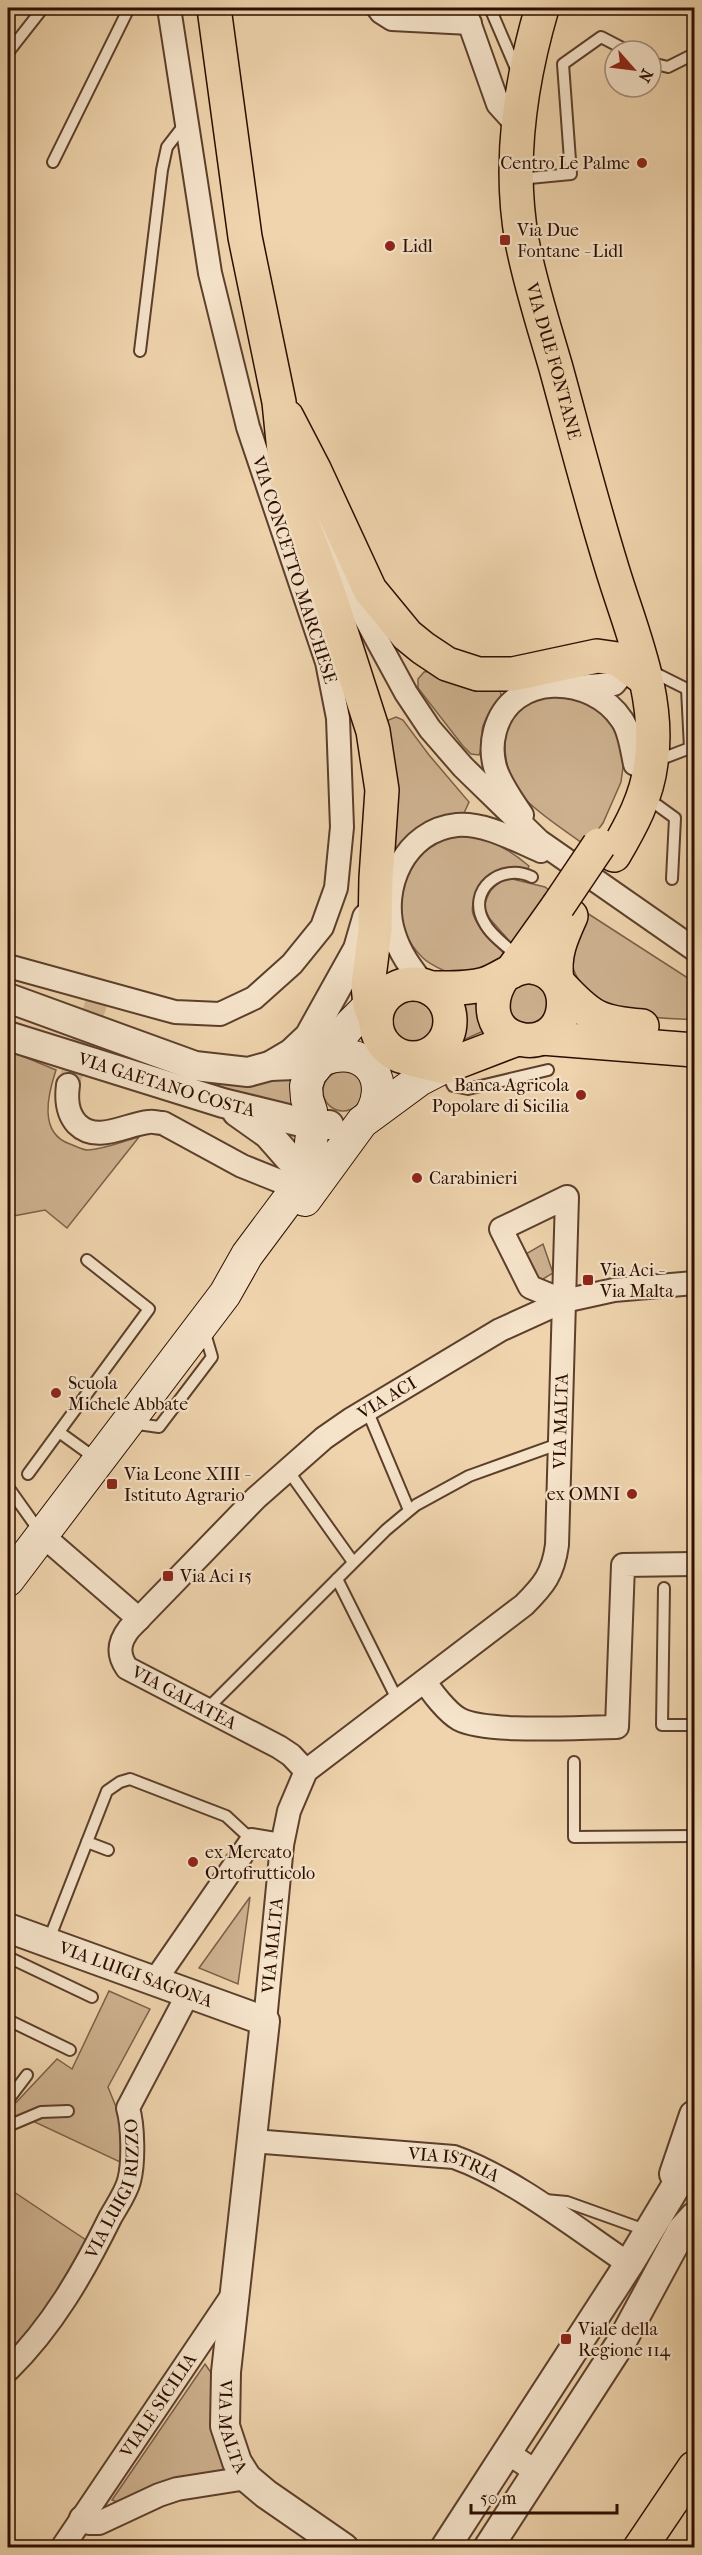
<svg xmlns="http://www.w3.org/2000/svg" width="702" height="2555" font-family="'IM FELL French Canon',serif">
<style>
.green{fill:#ceb290;stroke:#7c6048;stroke-width:1.5}
.lines{fill:none;stroke-linecap:round;stroke-linejoin:round}
.minor-tunnel{stroke:#d2b693;stroke-width:22;stroke-dasharray:22 11;stroke-linecap:butt}
.service-casing{stroke:#5c3f2b;stroke-width:14}
.minor-casing{stroke:#5c3f2b;stroke-width:26}
.tertiary-casing{stroke:#5c3f2b;stroke-width:32}
.secondary-casing{stroke:#2b0d00;stroke-width:34}
.primary-casing{stroke:#2b0d00;stroke-width:36}
.service{stroke:#f5e3ca;stroke-width:10}
.minor{stroke:#f5e3ca;stroke-width:22}
.tertiary{stroke:#f5e3ca;stroke-width:28}
.secondary{stroke:#f5e3ca;stroke-width:32}
.primary{stroke:#efd4ad;stroke-width:33}
.primary-bridge-casing{stroke:#2b0d00;stroke-width:36;stroke-linecap:butt}
.primary-bridge{stroke:#efd4ad;stroke-width:33}
.poi-dot{fill:#8f2418;stroke:#f5e3ca;stroke-width:2}
.labels{text-anchor:middle;dominant-baseline:central;stroke-width:4.5;stroke-linejoin:round;paint-order:stroke}
.poi-label{font-size:18px;fill:#2b0d00;stroke:#f5e3ca;text-anchor:start}
.street-label{font-size:18px;fill:#2b0d00;stroke:#f5e3ca}
</style>
<rect width="100%" height="100%" fill="#efd4ad"/>
<filter id="stains"><feTurbulence type="fractalNoise" baseFrequency=".00333" numOctaves="4"/><feColorMatrix values="0 0 0 0 .2 0 0 0 0 .09 0 0 0 0 .02 0 0 0 .5 -.17"/></filter>
<radialGradient id="worn" r=".72"><stop offset=".6" stop-color="#630" stop-opacity="0"/><stop offset="1" stop-color="#630" stop-opacity=".3"/></radialGradient>
<!-- green -->
<g class="green">
<path d="M 433,671 L 500,688 L 501,696 C 494,705 487,714 483,726 C 480,736 484,746 479,755 L 471,754 L 463,746 L 418,688 L 418,679 L 424,672 Z"/>
<path d="M 548,695 L 580,698 L 602,711 L 626,745 L 621,782 L 603,823 L 586,846 C 565,830 541,816 523,797 C 506,779 498,739 513,718 C 522,706 534,701 548,695 Z"/>
<path d="M 396,717 L 403,720 L 429,755 L 469,802 L 464,813 L 397,850 L 391,846 L 386,721 Z"/>
<path d="M 450,835 C 482,834 505,846 529,866 L 527,870 C 506,864 485,872 477,892 C 474,898 471,908 473,914 C 479,931 493,943 505,954 L 501,964 L 455,976 C 444,970 431,966 423,958 C 389,926 393,867 433,842 C 438,839 445,837 450,835 Z"/>
<path d="M 508,878 L 545,887 L 555,895 L 512,944 L 490,919 L 484,908 C 488,891 492,886 508,878 Z"/>
<path d="M 587,913 L 694,982 L 694,1020 C 666,1018 634,1018 607,1007 C 601,1004 595,996 590,992 C 562,968 569,941 587,913 Z"/>
<circle cx="528" cy="1003" r="20"/>
<circle cx="411" cy="1022" r="24"/>
<path d="M 464,1001 L 480,1001 L 488,1029 L 461,1041 L 456,1039 Z"/>
<path d="M 8,1050 L 56,1070 C 48,1094 38,1133 70,1144 C 76,1146 82,1150 88,1150 C 105,1149 123,1141 139,1137 L 67,1228 L 45,1210 L 8,1217 Z"/>
<circle cx="343" cy="1091" r="20"/>
<path d="M 292,1074 L 297,1112 L 207,1082 C 245,1088 257,1084 292,1074 Z"/>
<path d="M 543,1244 L 553,1273 L 535,1284 L 524,1255 Z"/>
<path d="M 250,1897 L 238,1984 L 199,1968 Z"/>
<path d="M 109,1991 L 150,2009 L 108,2087 L 125,2129 L 120,2162 L 20,2115 L 8,2120 L 8,2111 L 57,2059 L 72,2069 Z"/>
<path d="M 8,2188 L 86,2240 L 61,2291 L 8,2356 Z"/>
<path d="M 205,2364 L 212,2374 L 230,2471 L 122,2504 L 112,2500 Z"/>
</g>
<g class="lines">
<!-- minor-tunnel -->
<path class="minor-tunnel" d="M 68,1085 L 101,990"/>
<!-- service casing -->
<g class="service-casing">
<g id="service">
<path d="M 490,8 L 517,71"/>
<path d="M 10,50 L 43,8"/>
<path d="M 651,63 L 668,67 L 694,54"/>
<path d="M 53,162 L 129,8"/>
<path d="M 519,179 L 571,174 L 563,64 L 601,37 L 628,51"/>
<path d="M 140,351 L 162,170 L 167,147 L 184,125"/>
<path d="M 651,671 L 687,689 L 690,748 L 656,761"/>
<path d="M 646,797 L 675,818 L 672,879"/>
<path d="M 517,956 C 507,946 491,936 484,922 C 466,890 501,862 532,877"/>
<path d="M 446,1071 L 453,1086 L 468,1089 L 548,1070"/>
<path d="M 367,1410 L 409,1510"/>
<path d="M 131,1423 L 159,1427 L 212,1357 L 204,1330"/>
<path d="M 59,1432 L 95,1458"/>
<path d="M 287,1469 L 353,1562"/>
<path d="M 28,1474 L 149,1309 L 87,1260"/>
<path d="M 8,1487 L 40,1532"/>
<path d="M 337,1579 L 398,1701"/>
<path d="M 664,1588 L 662,1725 L 694,1725"/>
<path d="M 206,1710 L 386,1530 L 416,1505 L 469,1476 L 561,1443"/>
<path d="M 574,1762 L 574,1837 L 694,1836"/>
<path d="M 108,1850 L 87,1842 L 107,1791 L 120,1782 L 130,1779 L 226,1816 L 252,1840"/>
<path d="M 48,1942 L 87,1842"/>
<path d="M 8,1957 L 92,1997"/>
<path d="M 8,2020 L 70,2050"/>
<path d="M 8,2100 L 27,2075"/>
<path d="M 8,2126 L 41,2112 L 68,2111"/>
<path d="M 545,2200 L 567,2202 L 648,2231"/>
</g>
</g>
<!-- minor casing -->
<g class="minor-casing">
<g id="minor">
<path d="M 378,8 L 381,12 L 392,19 L 470,23"/>
<path d="M 464,8 L 498,104 L 518,126"/>
<path d="M 319,516 L 362,612 L 406,693 L 430,729 L 463,767 L 539,841 L 694,949"/>
<path d="M 576,687 L 614,684 L 629,666 L 634,653"/>
<path d="M 522,815 C 512,800 500,784 495,767 C 492,756 492,742 495,731 C 511,671 592,674 622,720 C 630,731 632,751 635,764"/>
<path d="M 8,966 L 175,1012 L 220,1014 L 254,998 L 292,964 L 322,927 L 336,888 L 342,827 L 338,718 L 327,662 L 248,427 L 210,273 L 169,8"/>
<path d="M 424,985 C 412,969 400,954 394,934 C 379,888 405,830 457,825 C 486,823 515,840 541,851"/>
<path d="M 68,1085 C 66,1100 67,1113 77,1124 C 97,1144 126,1124 149,1122 C 153,1121 158,1123 163,1123 L 242,1166 L 297,1188"/>
<path d="M 42,1535 L 139,1619"/>
<path d="M 425,1681 C 431,1692 448,1713 459,1719 C 487,1734 581,1727 617,1727 L 623,1565 L 694,1564"/>
<path id="s1" d="M 306,1771 L 291,1755 L 279,1747 L 127,1668 C 117,1654 119,1642 129,1629 L 256,1498 L 324,1438 L 350,1420 L 500,1330 L 564,1301 L 614,1290 L 694,1283"/>
<path d="M 154,1982 L 252,1840 L 282,1845"/>
<path id="s2" d="M 265,2021 L 282,1845 L 289,1811 L 306,1771 L 524,1605 C 544,1585 553,1574 557,1545 L 567,1197 L 501,1229 L 530,1287 L 564,1301"/>
<path id="s3" d="M 252,2141 L 454,2157 C 513,2178 577,2229 629,2264"/>
<path id="s4" d="M 8,2370 C 52,2327 83,2273 110,2218 C 116,2207 126,2193 129,2181 C 134,2163 133,2125 128,2108 L 188,1994"/>
<path d="M 508,2453 L 538,2473"/>
<path d="M 81,2518 L 89,2523 L 99,2523 L 159,2495 L 177,2489 L 247,2478"/>
<path id="s5" d="M 62,2548 L 234,2293"/>
</g>
</g>
<!-- tertiary casing -->
<g class="tertiary-casing">
<g id="tertiary">
<path d="M 8,998 L 195,1066 L 248,1072 L 270,1066 L 318,1064"/>
<path id="s6" d="M 8,1036 L 223,1103 L 313,1125 L 329,1125"/>
<path d="M 270,1066 L 292,1053 L 309,1037 L 358,949 L 367,918"/>
<path d="M 237,1112 L 268,1134 L 304,1175"/>
<path id="s7" d="M 8,1928 L 265,2021 L 226,2372 L 225,2426 L 237,2462 L 247,2478 L 266,2494 L 344,2548"/>
<path d="M 674,2174 L 694,2115"/>
<path d="M 445,2548 L 629,2264 L 694,2156"/>
<path d="M 488,2548 L 622,2341 L 682,2230 L 694,2217"/>
</g>
</g>
<!-- secondary casing -->
<g class="secondary-casing">
<g id="secondary">
<path d="M 322,1060 C 362,1043 392,1076 371,1114"/>
<path d="M 305,1200 L 362,1122 L 419,1080 L 444,1067"/>
<path d="M 8,1580 L 225,1294 L 247,1255 L 297,1188 L 304,1175 L 309,1160 L 313,1125 L 311,1111 L 307,1099 L 306,1086 L 310,1074 L 350,1025 L 370,1005 L 389,992"/>
</g>
</g>
<!-- primary casing -->
<g class="primary-casing">
<g id="primary">
<path d="M 214,8 L 245,237 L 279,402 L 287,481 L 330,597 L 373,731 L 382,790 L 376,878 L 375,930 L 368,985 L 370,1005 L 376,1022"/>
<path id="s8" d="M 542,8 C 520,83 508,163 522,241 C 530,284 544,326 556,368 C 574,434 591,500 611,565 C 630,629 661,695 651,763 C 647,797 631,826 614,855"/>
<path d="M 287,417 L 314,469 L 370,590 L 407,635 L 423,648 L 447,664 L 478,674 L 513,674 L 597,656 L 618,659 L 645,679"/>
<path d="M 511,972 L 558,906"/>
<path d="M 557,980 C 553,956 561,938 571,916"/>
<circle cx="413" cy="1021" r="37"/>
<path d="M 561,986 C 590,1017 599,1023 642,1026"/>
<path d="M 430,988 C 448,988 468,989 485,984 C 501,979 515,965 532,967 C 579,973 571,1046 524,1040 C 490,1035 486,1002 503,977"/>
<path d="M 542,1038 L 694,1050"/>
<path d="M 414,1060 L 444,1067 L 517,1039"/>
<path d="M 640,2548 L 694,2468"/>
</g>
</g>
<!-- service -->
<use href="#service" class="service"/>
<!-- minor -->
<use href="#minor" class="minor"/>
<!-- tertiary -->
<use href="#tertiary" class="tertiary"/>
<!-- secondary -->
<use href="#secondary" class="secondary"/>
<!-- primary -->
<use href="#primary" class="primary"/>
<!-- primary-bridge casing -->
<g class="primary-bridge-casing">
<path id="primary-bridge" d="M 558,906 L 599,845"/>
</g>
<!-- primary-bridge -->
<use href="#primary-bridge" class="primary-bridge"/>
</g>
<!-- markers -->
<g class="poi-dot">
<circle cx="642" cy="163" r="6"/>
<rect x="499" y="234" width="12" height="12" rx="3"/>
<circle cx="390" cy="246" r="6"/>
<circle cx="581" cy="1095" r="6"/>
<circle cx="417" cy="1178" r="6"/>
<rect x="582" y="1274" width="12" height="12" rx="3"/>
<circle cx="56" cy="1393" r="6"/>
<rect x="106" y="1478" width="12" height="12" rx="3"/>
<circle cx="632" cy="1494" r="6"/>
<rect x="162" y="1570" width="12" height="12" rx="3"/>
<circle cx="193" cy="1862" r="6"/>
<rect x="560" y="2333" width="12" height="12" rx="3"/>
</g>
<g class="labels">
<!-- poi labels -->
<g class="poi-label">
<text x="630" y="163" text-anchor="end">Centro Le Palme</text>
<text x="517" y="230">Via Due<tspan x="517" dy="21">Fontane - Lidl</tspan></text>
<text x="402" y="246">Lidl</text>
<text x="569" y="1085" text-anchor="end">Banca Agricola<tspan x="569" dy="21">Popolare di Sicilia</tspan></text>
<text x="429" y="1178">Carabinieri</text>
<text x="600" y="1270">Via Aci -<tspan x="600" dy="21">Via Malta</tspan></text>
<text x="68" y="1383">Scuola<tspan x="68" dy="21">Michele Abbate</tspan></text>
<text x="124" y="1474">Via Leone XIII -<tspan x="124" dy="21">Istituto Agrario</tspan></text>
<text x="620" y="1494" text-anchor="end">ex OMNI</text>
<text x="180" y="1576">Via Aci 15</text>
<text x="205" y="1852">ex Mercato<tspan x="205" dy="21">Ortofrutticolo</tspan></text>
<text x="578" y="2329">Viale della<tspan x="578" dy="21">Regione 114</tspan></text>
</g>
<!-- street labels -->
<g class="street-label">
<text stroke="none"><textPath href="#s8" startOffset="360">VIA DUE FONTANE</textPath></text>
<text transform="translate(294 570) rotate(72)">VIA CONCETTO MARCHESE</text>
<text stroke="none"><textPath href="#s6" startOffset="166">VIA GAETANO COSTA</textPath></text>
<text stroke="none"><textPath href="#s1" startOffset="598">VIA ACI</textPath></text>
<text stroke="none"><textPath href="#s2" startOffset="723">VIA MALTA</textPath></text>
<text transform="translate(184 1698) rotate(28)">VIA GALATEA</text>
<text stroke="none"><textPath href="#s2" startOffset="76">VIA MALTA</textPath></text>
<text stroke="none"><textPath href="#s7" startOffset="136">VIA LUIGI SAGONA</textPath></text>
<text stroke="none"><textPath href="#s3" startOffset="204">VIA ISTRIA</textPath></text>
<text stroke="none"><textPath href="#s4" startOffset="214">VIA LUIGI RIZZO</textPath></text>
<text stroke="none"><textPath href="#s5" startOffset="172">VIALE SICILIA</textPath></text>
<text stroke="none"><textPath href="#s7" startOffset="682">VIA MALTA</textPath></text>
</g>
</g>
<!-- margin -->
<rect width="702" height="2555" fill="none" stroke="#efd4ad" stroke-width="30"/>
<rect x="9" y="9" width="684" height="2537" fill="none" stroke="#2b0d00" stroke-width="3"/>
<rect x="15" y="15" width="672" height="2525" fill="none" stroke="#2b0d00" stroke-width="1.5"/>
<!-- north arrow -->
<g transform="translate(633 69) rotate(118)"><circle r="28" fill="#f5e3ca" stroke="#a48d79" stroke-width="1.5"/>
<path d="M0-4.5L10 22L0 15L-10 22Z" fill="#8f2418"/>
<text y="-9" font-size="16" font-weight="bold" text-anchor="middle" fill="#2b0d00">N</text>
</g>
<!-- scale -->
<path d="M471 2504v9h146v-9" fill="none" stroke="#2b0d00" stroke-width="3"/>
<text x="480" y="2504" font-size="18" fill="#2b0d00" stroke="#f5e3ca" stroke-width="4.5" paint-order="stroke">50 m</text>
<rect width="100%" height="100%" filter="url(#stains)"/>
<rect width="100%" height="100%" fill="url(#worn)"/>
</svg>
